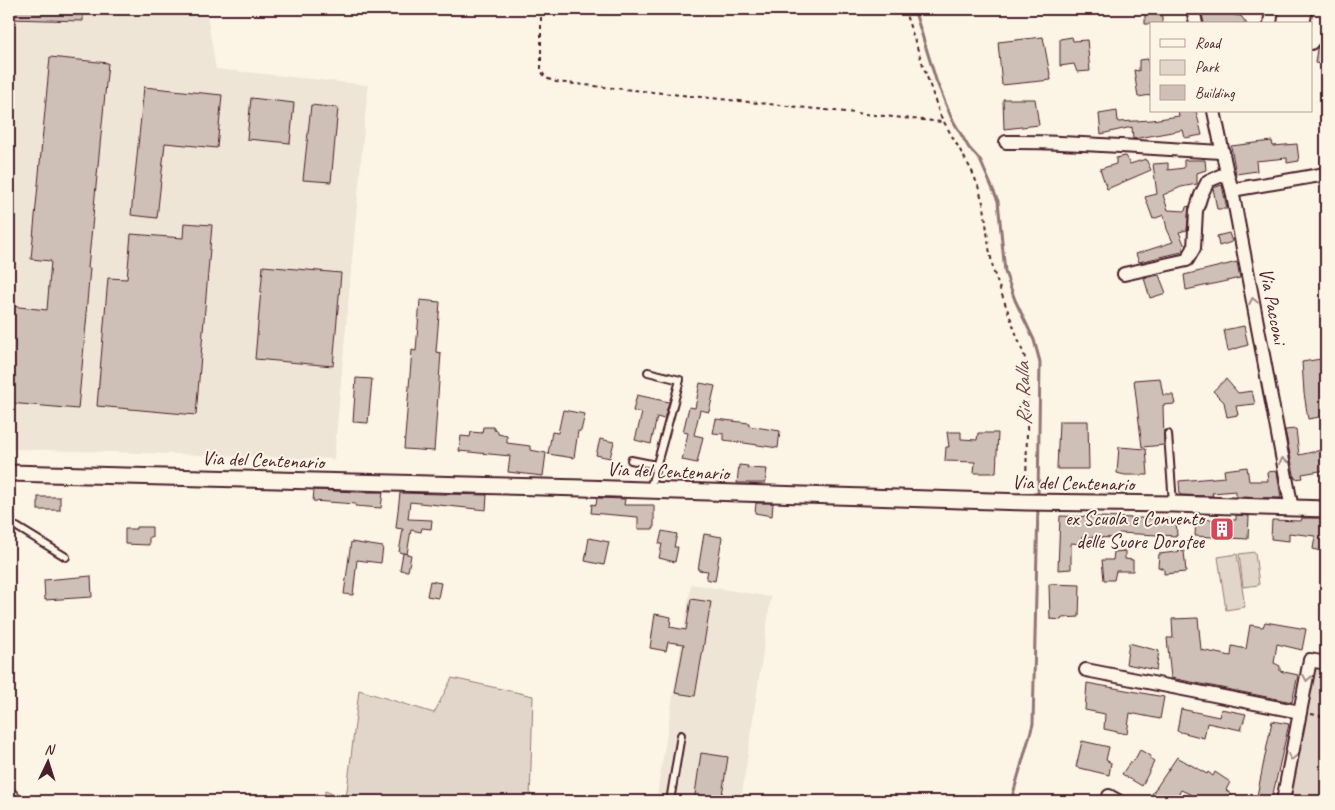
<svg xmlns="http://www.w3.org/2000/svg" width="1335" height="810" font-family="Caveat,sans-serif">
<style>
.built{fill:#eee5d7}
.green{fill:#e2d5ca;stroke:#967a7a}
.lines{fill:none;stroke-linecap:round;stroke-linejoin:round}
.stream{stroke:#917474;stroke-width:3}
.building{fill:#cfc0b7;stroke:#4a1f2b}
.service-casing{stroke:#4a1f2b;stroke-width:10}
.minor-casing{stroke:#4a1f2b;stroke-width:16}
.tertiary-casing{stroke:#4a1f2b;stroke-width:19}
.secondary-casing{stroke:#4a1f2b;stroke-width:21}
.path{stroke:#4a1f2b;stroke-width:2;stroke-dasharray:4 4;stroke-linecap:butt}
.service{stroke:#fcf5e5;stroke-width:6}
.minor{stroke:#fcf5e5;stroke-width:12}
.tertiary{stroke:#fcf5e5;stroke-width:15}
.secondary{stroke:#fcf5e5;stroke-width:18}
.oneway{stroke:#a38a88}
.labels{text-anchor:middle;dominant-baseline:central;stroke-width:4;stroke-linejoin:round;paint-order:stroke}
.street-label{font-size:20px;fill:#4a1f2b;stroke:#fcf5e5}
.poi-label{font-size:20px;fill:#4a1f2b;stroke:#fcf5e5;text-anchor:end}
.water-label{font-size:21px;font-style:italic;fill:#6d4950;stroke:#fcf5e5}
</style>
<rect width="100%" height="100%" fill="#fcf5e5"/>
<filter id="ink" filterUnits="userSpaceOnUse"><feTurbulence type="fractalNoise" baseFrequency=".02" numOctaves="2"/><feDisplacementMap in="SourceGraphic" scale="10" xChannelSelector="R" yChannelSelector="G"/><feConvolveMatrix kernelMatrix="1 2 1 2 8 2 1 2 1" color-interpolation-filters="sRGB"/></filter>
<g filter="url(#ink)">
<!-- built -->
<g class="built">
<path d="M 9,9 L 206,9 L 216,69 L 368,85 L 334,459 L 9,449 Z"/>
<path d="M 691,584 L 771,597 L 741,801 L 656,801 Z"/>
</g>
<!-- green -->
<g class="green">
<path d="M 1255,552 L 1259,585 L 1243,587 L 1239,554 Z"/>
<path d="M 1237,554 L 1245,607 L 1226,610 L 1218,557 Z"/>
<path d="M 1310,660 L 1326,663 L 1326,801 L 1283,801 Z"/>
<path d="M 452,678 L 533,696 L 530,801 L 324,801 L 325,791 L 346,799 L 359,690 L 434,713 Z"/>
</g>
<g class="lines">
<!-- stream -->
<g class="stream">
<path d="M 914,9 L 936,80 L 951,117 L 969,148 L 980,160 L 998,201 L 1005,272 L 1015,300 L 1034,340 L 1040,362 L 1038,497"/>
<path d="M 1011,801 L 1033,724 L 1038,505"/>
</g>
</g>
<!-- building -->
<g class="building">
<path d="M 9,9 L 83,9 L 83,21 L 9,19 Z"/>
<path d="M 1201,9 L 1213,9 L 1213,12 L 1241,16 L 1247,24 L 1204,24 Z"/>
<path d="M 1145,14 L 1162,15 L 1162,24 L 1145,24 Z"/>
<path d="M 1326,21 L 1326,65 L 1315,63 L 1317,49 L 1323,40 Z"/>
<path d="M 1043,37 L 1051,80 L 1002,85 L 998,42 Z"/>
<path d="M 1072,37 L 1073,41 L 1087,40 L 1090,71 L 1077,72 L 1074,64 L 1060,66 L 1060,39 Z"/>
<path d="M 50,57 L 108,63 L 88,268 L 90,268 L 86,314 L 87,314 L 78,409 L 9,403 L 10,306 L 47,310 L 51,261 L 31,259 Z"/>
<path d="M 1148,59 L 1151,95 L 1138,97 L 1134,70 L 1139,71 L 1139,60 Z"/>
<path d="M 144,87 L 222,95 L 217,148 L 165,143 L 157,218 L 131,215 Z"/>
<path d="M 251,98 L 294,103 L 290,143 L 247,139 Z"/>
<path d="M 1003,99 L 1035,99 L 1039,125 L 1004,129 Z"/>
<path d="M 311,105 L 338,108 L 331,182 L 303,180 Z"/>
<path d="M 1117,111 L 1118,122 L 1152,120 L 1179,116 L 1178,111 L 1196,111 L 1202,135 L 1185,138 L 1183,130 L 1133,139 L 1132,127 L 1101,134 L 1099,114 Z"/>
<path d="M 1272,141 L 1273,146 L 1297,144 L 1299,161 L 1287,163 L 1287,158 L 1256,161 L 1257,171 L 1236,174 L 1231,146 Z"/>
<path d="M 1125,156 L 1130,164 L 1146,159 L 1151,170 L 1107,189 L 1100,169 L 1116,164 L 1116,158 Z"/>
<path d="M 1184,160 L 1205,160 L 1206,170 L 1197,173 L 1197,184 L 1181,187 L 1163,195 L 1168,210 L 1185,211 L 1186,207 L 1189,206 L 1187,230 L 1179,232 L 1184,244 L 1182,252 L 1139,262 L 1136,254 L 1173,242 L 1167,229 L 1164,215 L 1153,219 L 1145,197 L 1157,194 L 1153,164 L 1168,163 L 1168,170 L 1184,168 Z"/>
<path d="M 1222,185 L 1227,209 L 1217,209 L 1213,188 Z"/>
<path d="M 184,223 L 212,225 L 196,415 L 97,406 L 108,278 L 127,279 L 131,234 L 183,238 Z"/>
<path d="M 1229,233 L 1232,242 L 1219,246 L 1217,236 Z"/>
<path d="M 1237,262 L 1240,278 L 1186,290 L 1184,275 Z"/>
<path d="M 263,266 L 341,273 L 333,366 L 255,359 Z"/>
<path d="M 1159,275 L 1166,293 L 1150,298 L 1144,278 Z"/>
<path d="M 420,300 L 440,302 L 436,352 L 441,353 L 434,451 L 404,449 L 412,350 L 416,351 Z"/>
<path d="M 1244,326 L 1248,345 L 1228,351 L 1224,330 Z"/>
<path d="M 1321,359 L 1326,416 L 1308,419 L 1304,393 L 1302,362 Z"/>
<path d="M 356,378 L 372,379 L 368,423 L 353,422 Z"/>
<path d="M 1160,378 L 1163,395 L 1173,395 L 1175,404 L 1163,405 L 1164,445 L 1142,447 L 1134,380 Z"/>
<path d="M 1226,379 L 1238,393 L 1252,391 L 1255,404 L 1236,406 L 1238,415 L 1227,417 L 1224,402 L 1213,391 Z"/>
<path d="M 700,383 L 715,386 L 709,412 L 700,410 L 694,435 L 703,437 L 697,463 L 682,460 L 688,433 L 683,432 L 689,407 L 695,408 Z"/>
<path d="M 637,395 L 669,402 L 664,419 L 657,417 L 651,444 L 635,440 L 642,413 L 633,411 Z"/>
<path d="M 563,410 L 585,414 L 581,431 L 578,431 L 574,458 L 548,454 L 552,432 L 558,433 Z"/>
<path d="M 716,419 L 749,423 L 749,426 L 780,431 L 778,448 L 724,440 L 724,434 L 713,433 Z"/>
<path d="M 1059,421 L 1088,421 L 1089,469 L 1057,469 Z"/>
<path d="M 483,427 L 494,427 L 494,430 L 498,431 L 498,434 L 507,436 L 507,443 L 530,446 L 530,450 L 546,453 L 543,476 L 508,472 L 510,456 L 459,451 L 461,436 L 470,437 L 471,432 L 482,433 Z"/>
<path d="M 1296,429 L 1299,455 L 1326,449 L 1326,470 L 1302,474 L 1303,478 L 1295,479 L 1285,430 Z"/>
<path d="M 947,432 L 961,432 L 961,439 L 977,440 L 978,433 L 998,433 L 996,473 L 974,473 L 975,462 L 945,461 L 946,447 L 949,447 Z"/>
<path d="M 600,439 L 614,442 L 610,458 L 596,455 Z"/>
<path d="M 1119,447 L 1146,449 L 1148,475 L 1125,475 L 1117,473 Z"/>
<path d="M 739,465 L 748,466 L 747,468 L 767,469 L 765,483 L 737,483 Z"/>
<path d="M 1247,467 L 1249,481 L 1268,481 L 1267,472 L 1277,471 L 1281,498 L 1236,497 L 1236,491 L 1212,493 L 1213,496 L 1180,495 L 1179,481 L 1225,477 L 1224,470 Z"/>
<path d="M 314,490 L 357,492 L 383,492 L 381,508 L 355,506 L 356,504 L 313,501 Z"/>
<path d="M 400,493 L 487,495 L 486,510 L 410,502 L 408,519 L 432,520 L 431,529 L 422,528 L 421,532 L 411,530 L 407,554 L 399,552 L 403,529 L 396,528 Z"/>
<rect x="38" y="497" width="22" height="13"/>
<path d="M 597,498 L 625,499 L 624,505 L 654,505 L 654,529 L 638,529 L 638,517 L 591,513 L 592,504 L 596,505 Z"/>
<path d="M 756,503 L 773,503 L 772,516 L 755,513 Z"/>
<path d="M 1236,515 L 1249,516 L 1248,539 L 1195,536 L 1196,519 L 1236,520 Z"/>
<path d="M 1060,516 L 1176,519 L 1177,536 L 1119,533 L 1119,538 L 1082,537 L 1081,544 L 1071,543 L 1071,569 L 1058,570 Z"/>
<path d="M 1302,518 L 1326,518 L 1326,552 L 1313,549 L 1315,536 L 1289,533 L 1289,541 L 1271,539 L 1272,520 L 1301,521 Z"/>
<path d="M 136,527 L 152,527 L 152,537 L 149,537 L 149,545 L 125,544 L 125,529 L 136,529 Z"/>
<path d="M 662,531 L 677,534 L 674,547 L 678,547 L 675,562 L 659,558 L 662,544 L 659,544 Z"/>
<path d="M 704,534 L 722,537 L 715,581 L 706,579 L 708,571 L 698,570 Z"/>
<path d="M 589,538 L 609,542 L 604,565 L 585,561 Z"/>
<path d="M 351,542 L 383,547 L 381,563 L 357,560 L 353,595 L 344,594 Z"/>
<path d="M 1125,551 L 1125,559 L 1133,560 L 1133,571 L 1116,571 L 1114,580 L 1104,580 L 1102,560 L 1113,560 L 1114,552 Z"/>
<path d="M 1184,551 L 1186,572 L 1164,574 L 1164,569 L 1158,567 L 1159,554 Z"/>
<path d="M 403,553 L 411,555 L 408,571 L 400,570 Z"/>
<path d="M 91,576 L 92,597 L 45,600 L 44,580 Z"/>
<path d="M 430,581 L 441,583 L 438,598 L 427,596 Z"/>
<path d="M 1049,584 L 1080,585 L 1079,617 L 1062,618 L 1061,620 L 1050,619 Z"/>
<path d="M 691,599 L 711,602 L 695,696 L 675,693 L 684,644 L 668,642 L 666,651 L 650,648 L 655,614 L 671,617 L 670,627 L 686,630 Z"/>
<path d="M 1198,618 L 1201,650 L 1231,656 L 1232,646 L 1246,649 L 1250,625 L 1263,627 L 1265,622 L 1306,629 L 1302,650 L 1277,644 L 1274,663 L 1280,666 L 1280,671 L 1298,675 L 1292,702 L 1171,678 L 1167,638 L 1173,638 L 1172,619 Z"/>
<path d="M 1129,643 L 1159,651 L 1156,670 L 1126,664 Z"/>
<path d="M 1087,683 L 1164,697 L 1160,719 L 1130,713 L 1127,734 L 1104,729 L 1105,714 L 1085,710 Z"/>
<path d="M 1181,709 L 1219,717 L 1221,709 L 1246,714 L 1241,730 L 1207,723 L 1204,738 L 1177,731 Z"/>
<path d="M 1272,721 L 1289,724 L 1272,798 L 1257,796 Z"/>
<path d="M 1082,741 L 1109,747 L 1106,760 L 1111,763 L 1109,775 L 1076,767 Z"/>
<path d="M 1140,750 L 1151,756 L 1150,759 L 1154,762 L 1142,786 L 1122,774 L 1130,762 L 1134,761 Z"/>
<path d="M 701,753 L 728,757 L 721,801 L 694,801 Z"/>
<path d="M 1177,757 L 1207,774 L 1208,772 L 1213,776 L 1215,772 L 1230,782 L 1226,790 L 1232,795 L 1229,801 L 1205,801 L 1181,790 L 1174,801 L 1158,801 L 1150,797 Z"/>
</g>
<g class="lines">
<!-- service casing -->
<g class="service-casing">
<g id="service">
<path d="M 648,372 L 680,380 L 650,489"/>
<path d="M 1168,434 L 1173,504"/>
<path d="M 631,460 L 656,465"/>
<path d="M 9,525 L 17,527 L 66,557"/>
<path d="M 670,801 L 681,735"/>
</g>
</g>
<!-- minor casing -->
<g class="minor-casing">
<g id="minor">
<path d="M 1193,9 L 1196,24"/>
<path d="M 1270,24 L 1272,9"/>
<path d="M 1311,43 L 1315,38 L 1320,9"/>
<path d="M 1214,111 L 1227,173 L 1232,190 L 1292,509"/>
<path d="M 1006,142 C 1078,141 1151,149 1223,152"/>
<path d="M 1232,190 L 1326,174"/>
<path d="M 1124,274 L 1187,260 L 1194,248 L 1196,211 L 1201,195 L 1208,181 L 1227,173"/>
<path d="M 1086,670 L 1300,712"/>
<path d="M 1109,796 L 1118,801"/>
<path d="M 1283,801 L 1310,660 L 1326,663"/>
</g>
</g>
<!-- tertiary casing -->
<g class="tertiary-casing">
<path id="tertiary" d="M 9,473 L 583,488 L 1026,502 L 1173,504 L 1326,509"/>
</g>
<!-- secondary casing -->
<g class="secondary-casing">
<path id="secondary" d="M 9,797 L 12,801"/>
</g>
<!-- path -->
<g class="path">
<path d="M 541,9 L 541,71 L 546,78 L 556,82 L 942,122"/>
<path d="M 904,9 L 940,115 L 972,171 L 978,186 L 984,206 L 989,248 L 994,273 L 1025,358 L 1028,372 L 1026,490"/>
<path d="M 1311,714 L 1326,717"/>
</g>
<!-- service -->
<use href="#service" class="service"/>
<!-- minor -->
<use href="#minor" class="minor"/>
<!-- tertiary -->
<use href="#tertiary" class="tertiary"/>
<!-- secondary -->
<use href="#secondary" class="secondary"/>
</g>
<!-- one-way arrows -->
<defs><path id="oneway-chevron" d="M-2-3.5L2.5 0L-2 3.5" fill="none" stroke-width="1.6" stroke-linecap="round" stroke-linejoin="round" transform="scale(1.25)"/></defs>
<g class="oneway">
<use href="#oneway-chevron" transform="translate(1253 301) rotate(-101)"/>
<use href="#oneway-chevron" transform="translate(1283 461) rotate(-101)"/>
<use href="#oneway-chevron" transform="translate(1307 678) rotate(100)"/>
<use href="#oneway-chevron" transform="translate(1292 757) rotate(101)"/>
</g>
</g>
<!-- icons -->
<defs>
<g id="building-square" transform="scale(1.25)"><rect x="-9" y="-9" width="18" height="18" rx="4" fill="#d1495b" stroke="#fcf5e5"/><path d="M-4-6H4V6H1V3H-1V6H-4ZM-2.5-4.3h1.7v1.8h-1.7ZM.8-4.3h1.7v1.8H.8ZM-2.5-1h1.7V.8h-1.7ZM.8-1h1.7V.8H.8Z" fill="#fff"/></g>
</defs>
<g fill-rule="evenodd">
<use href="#building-square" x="1222" y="529"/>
</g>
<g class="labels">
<!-- street labels -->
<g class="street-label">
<text transform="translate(1273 306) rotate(79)">Via Pacconi</text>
<text transform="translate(263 460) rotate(2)">Via del Centenario</text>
<text transform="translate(668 471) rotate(2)">Via del Centenario</text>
<text transform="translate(1073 483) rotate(1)">Via del Centenario</text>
</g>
<!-- poi labels -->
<g class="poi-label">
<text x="1204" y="518">ex Scuola e Convento<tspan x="1204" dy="23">delle Suore Dorotee</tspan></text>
</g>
<!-- water labels -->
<g class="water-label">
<text transform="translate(1023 394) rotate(-92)">Rio Ralla</text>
</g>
</g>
<!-- margin -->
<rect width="1335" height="810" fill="none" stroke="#fcf5e5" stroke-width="30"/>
<rect x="15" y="15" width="1305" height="780" fill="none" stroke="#4a1f2b" stroke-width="2" filter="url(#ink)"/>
<!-- legend -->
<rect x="1150" y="22" width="162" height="90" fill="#fcf5e5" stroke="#b59f9b"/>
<rect x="1160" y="39" width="25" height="8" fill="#fcf5e5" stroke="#b59f9b"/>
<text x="1195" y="48" font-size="15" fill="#4a1f2b">Road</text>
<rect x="1160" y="60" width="25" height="15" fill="#e2d5ca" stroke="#b59f9b"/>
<text x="1195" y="72" font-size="15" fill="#4a1f2b">Park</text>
<rect x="1160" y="85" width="25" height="15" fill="#cfc0b7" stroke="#b59f9b"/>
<text x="1195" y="98" font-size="15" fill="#4a1f2b">Building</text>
<!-- north arrow -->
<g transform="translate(48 762) rotate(4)" stroke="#fcf5e5" stroke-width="4" paint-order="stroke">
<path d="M0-4L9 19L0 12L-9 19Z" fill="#4a1f2b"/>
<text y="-8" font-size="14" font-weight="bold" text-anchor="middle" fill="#4a1f2b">N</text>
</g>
</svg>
